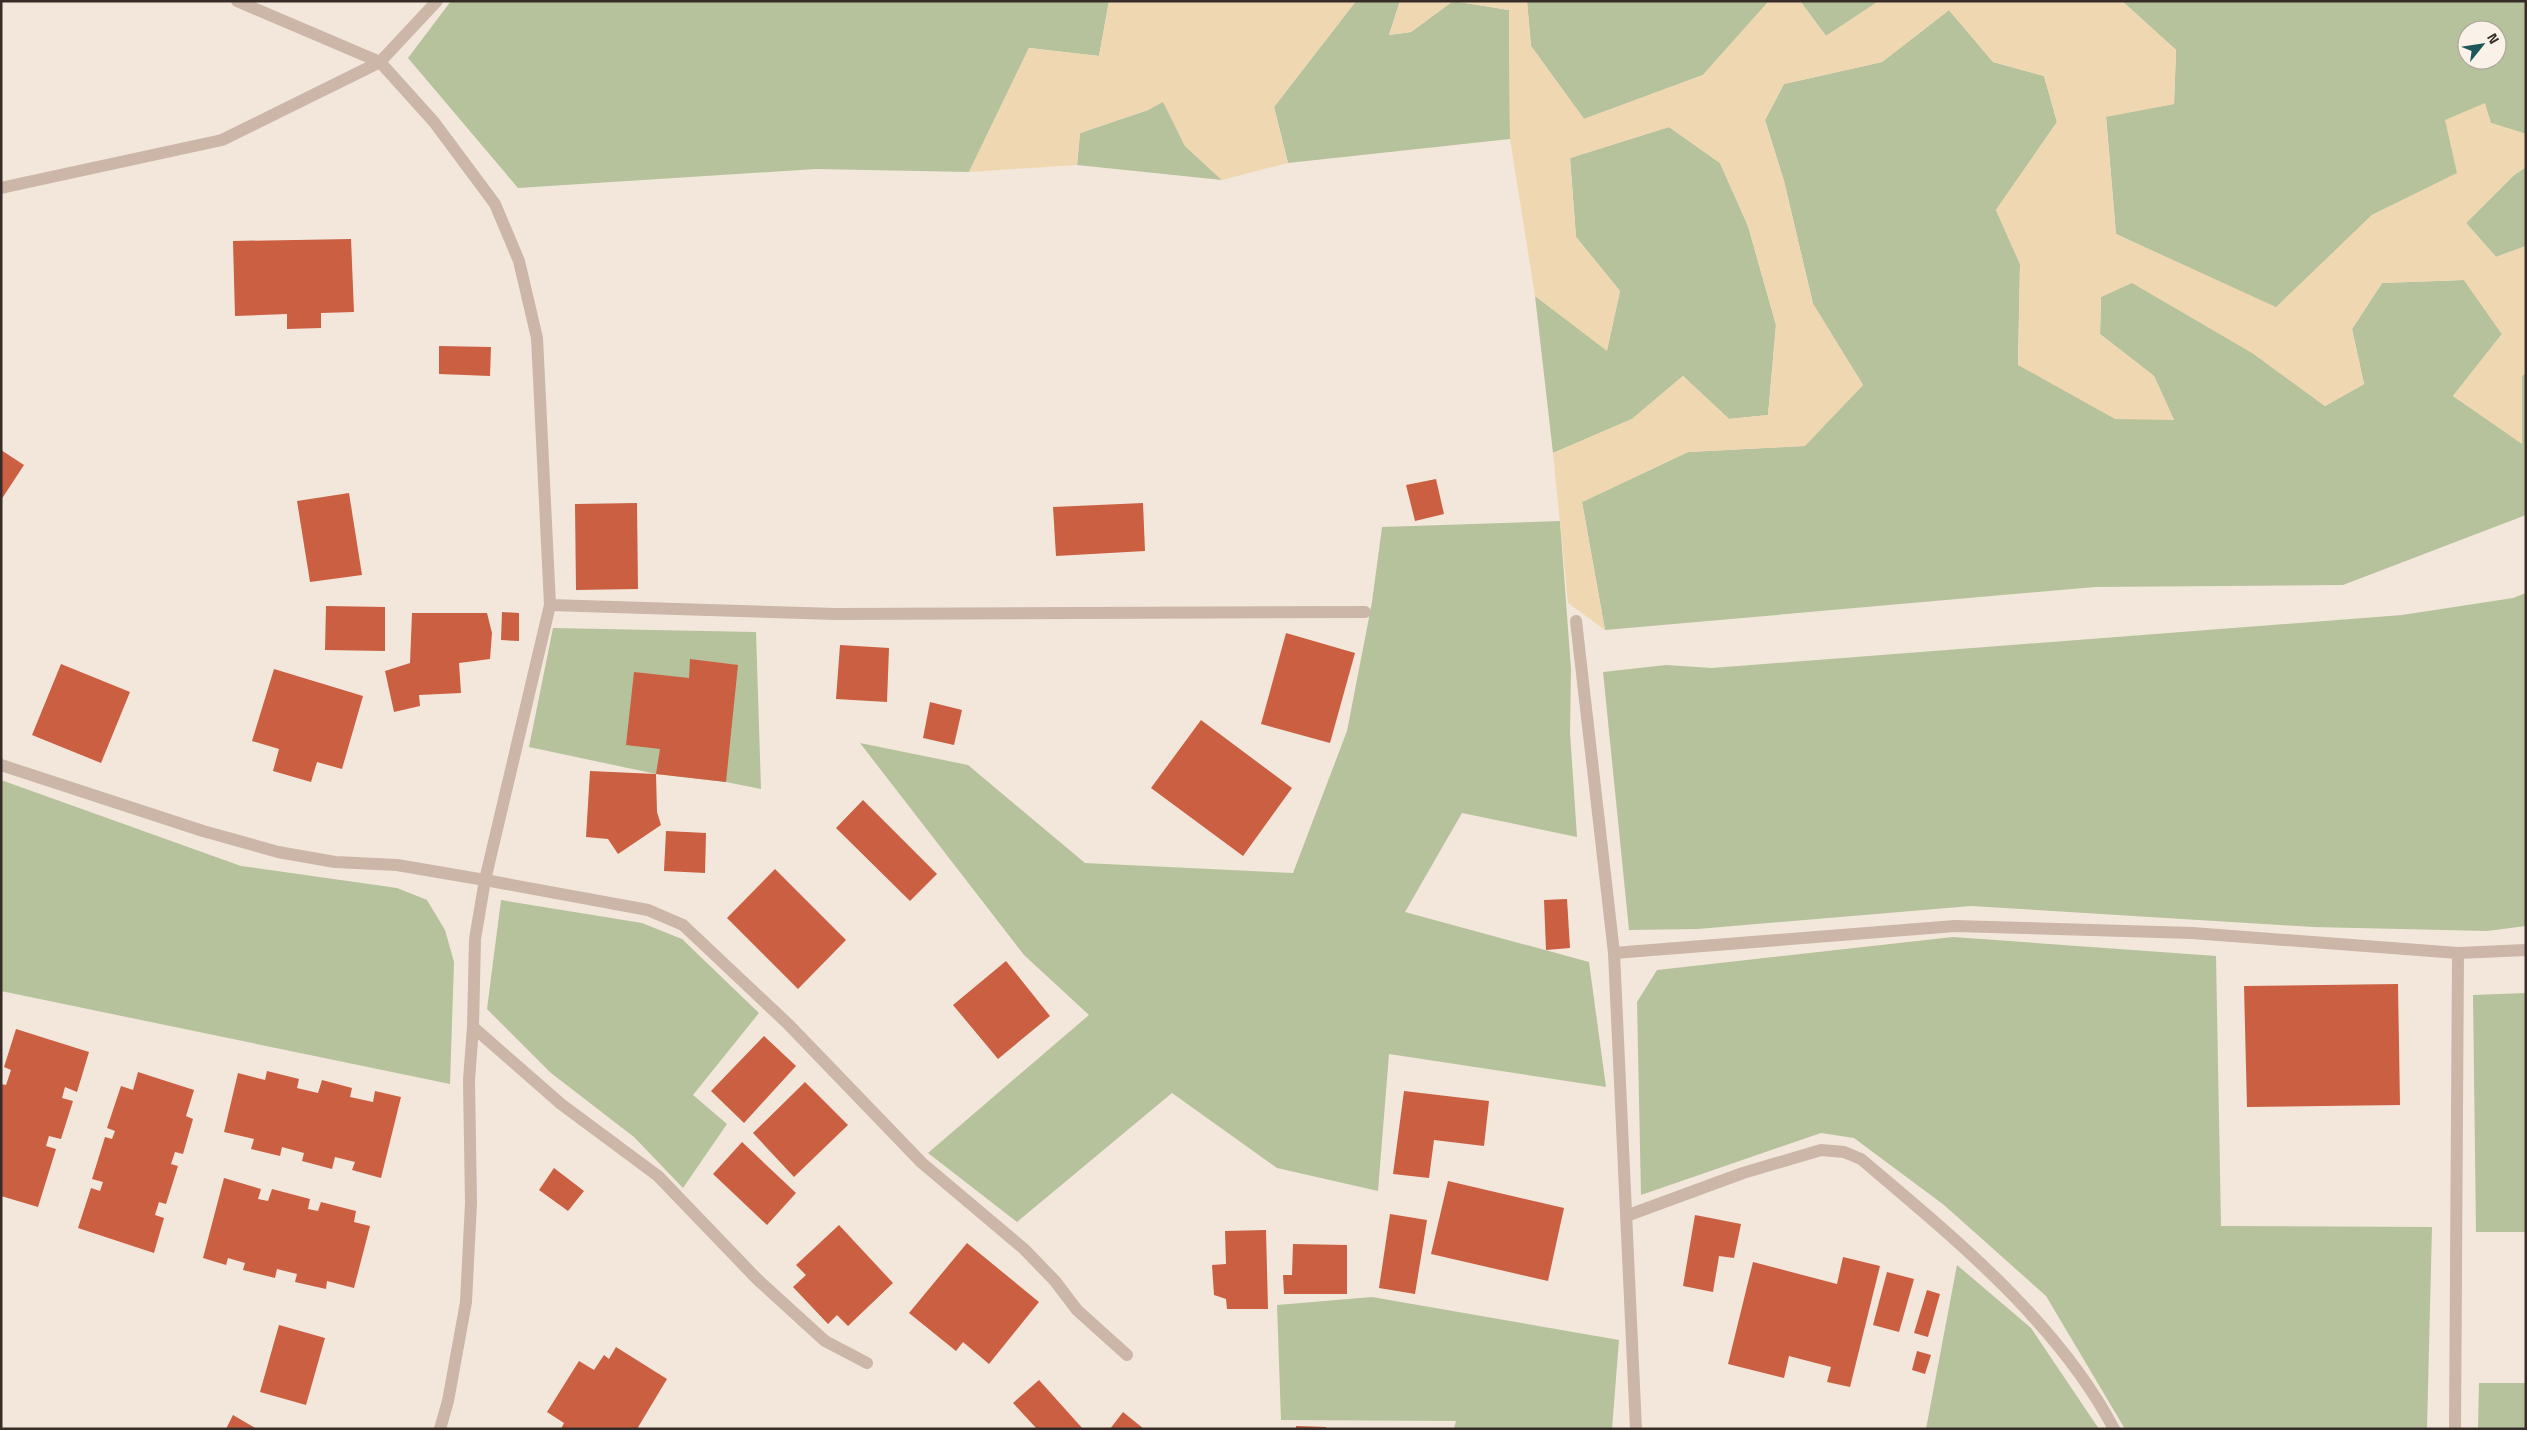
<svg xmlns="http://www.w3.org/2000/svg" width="2527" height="1430" font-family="'Titillium Web',sans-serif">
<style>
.green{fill:#b6c29b;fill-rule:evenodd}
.sand{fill:#efd8b1}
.building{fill:#ca5f42}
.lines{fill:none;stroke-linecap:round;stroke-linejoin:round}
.minor{stroke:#cbb6a7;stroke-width:12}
</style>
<rect width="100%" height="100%" fill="#f3e7db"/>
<!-- green -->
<g class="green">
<path d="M 451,1 L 1109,1 L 1099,56 L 1029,48 L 969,172 L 816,169 L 518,188 L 408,58 Z"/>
<path d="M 1356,1 L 1400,1 L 1389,35 L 1411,32 L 1453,1 L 1509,10 L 1510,139 L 1288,163 L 1274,107 Z"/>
<path d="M 1527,1 L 1769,1 L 1703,75 L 1584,119 L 1531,46 Z"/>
<path d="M 1800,1 L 1879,1 L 1826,36 Z"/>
<path d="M 2122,1 L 2526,1 L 2526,134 L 2491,123 L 2458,173 L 2372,215 L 2276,308 L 2116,234 L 2106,116 L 2174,104 L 2176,50 ZM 2467,30 L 2497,30 L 2497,60 L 2467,60 Z"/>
<path d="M 1949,10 L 1993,62 L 2044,76 L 2057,122 L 1996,210 L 2020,264 L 2018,365 L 2174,420 L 2154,376 L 2100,334 L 2101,297 L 2132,282 L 2253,353 L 2325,406 L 2364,384 L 2352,329 L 2382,283 L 2464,280 L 2502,334 L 2453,396 L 2522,443 L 2522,375 L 2526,373 L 2526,515 L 2343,585 L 2095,587 L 1605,630 L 1582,502 L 1688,452 L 1804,446 L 1863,385 L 1813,304 L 1784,181 L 1765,120 L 1784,84 L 1882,62 Z"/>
<path d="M 1163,101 L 1185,146 L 1222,180 L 1077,165 L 1080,133 L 1148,110 Z"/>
<path d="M 1669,127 L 1720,163 L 1748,226 L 1776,325 L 1768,415 L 1729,419 L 1683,376 L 1632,419 L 1553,453 L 1535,296 L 1607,350 L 1620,291 L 1576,237 L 1570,158 Z"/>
<path d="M 2526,167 L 2526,246 L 2496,257 L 2466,223 L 2514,175 Z"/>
<path d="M 1560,521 L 1571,669 L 1570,732 L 1577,837 L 1462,813 L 1405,912 L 1589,962 L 1606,1087 L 1389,1054 L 1378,1191 L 1277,1168 L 1172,1093 L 1017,1222 L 928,1153 L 1089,1015 L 1024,955 L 860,743 L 968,765 L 1085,863 L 1293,873 L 1347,731 L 1372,602 L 1382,527 Z"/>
<path d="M 2526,593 L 2526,926 L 2487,931 L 2313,927 L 1971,906 L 1698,929 L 1629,930 L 1603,672 L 1666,665 L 1712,668 L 2402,615 L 2513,598 Z"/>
<path d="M 553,628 L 756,632 L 761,789 L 726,782 L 656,774 L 529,747 Z"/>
<path d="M 1,780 L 241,866 L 397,888 L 427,900 L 445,930 L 454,962 L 450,1084 L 1,991 Z"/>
<path d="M 501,900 L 642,923 L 682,939 L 759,1013 L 693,1095 L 727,1124 L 683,1188 L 634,1137 L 551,1073 L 487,1009 Z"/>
<path d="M 1953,937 L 2216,956 L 2221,1226 L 2432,1227 L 2427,1429 L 2125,1429 L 2046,1296 L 1944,1205 L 1854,1138 L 1821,1133 L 1641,1195 L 1637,1002 L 1657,970 Z"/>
<path d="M 2526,993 L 2526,1232 L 2476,1232 L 2473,995 Z"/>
<path d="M 1957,1265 L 2031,1328 L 2099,1429 L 1926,1429 Z"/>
<path d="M 1372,1297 L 1619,1340 L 1612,1429 L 1454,1429 L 1456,1421 L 1281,1420 L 1277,1305 Z"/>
<path d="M 2479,1383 L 2526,1383 L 2526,1429 L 2478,1429 Z"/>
</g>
<!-- sand -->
<g class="sand">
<path d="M 1109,1 L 1356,1 L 1274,107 L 1288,163 L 1222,180 L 1185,146 L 1163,102 L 1148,110 L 1080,133 L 1077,165 L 969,172 L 1029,48 L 1099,56 Z"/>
<path d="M 1400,1 L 1453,1 L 1411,32 L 1389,35 Z"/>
<path d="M 1453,1 L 1527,1 L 1531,46 L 1584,119 L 1703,75 L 1769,1 L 1800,1 L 1826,36 L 1879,1 L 2122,1 L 2176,50 L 2174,104 L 2106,117 L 2116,234 L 2276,307 L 2372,215 L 2457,173 L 2445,120 L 2485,103 L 2491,123 L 2526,134 L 2526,167 L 2514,175 L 2466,223 L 2496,257 L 2526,246 L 2526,373 L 2522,376 L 2522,444 L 2453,396 L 2502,334 L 2464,280 L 2382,283 L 2352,329 L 2364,384 L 2325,406 L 2252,353 L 2132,283 L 2101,297 L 2100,334 L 2154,376 L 2174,420 L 2115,419 L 2018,365 L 2020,264 L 1996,210 L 2057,122 L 2044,76 L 1993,62 L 1949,10 L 1882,62 L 1784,84 L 1765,120 L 1784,181 L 1813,304 L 1863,385 L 1805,446 L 1688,452 L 1582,502 L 1605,630 L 1568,603 L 1553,453 L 1632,419 L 1683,376 L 1729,419 L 1768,415 L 1776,325 L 1748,226 L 1720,163 L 1669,127 L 1570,158 L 1576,237 L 1620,291 L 1607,351 L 1535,296 L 1510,139 L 1509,10 Z"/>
</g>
<!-- building -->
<g class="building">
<path d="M 351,239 L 354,312 L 321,313 L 321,328 L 287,329 L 287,314 L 235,316 L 233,241 Z"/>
<path d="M 439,346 L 491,347 L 490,376 L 439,374 Z"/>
<path d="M 1,450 L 24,465 L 1,500 Z"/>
<path d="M 1436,479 L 1444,514 L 1415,521 L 1406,485 Z"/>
<path d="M 349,493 L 362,575 L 310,582 L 297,501 Z"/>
<path d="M 637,503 L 638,589 L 576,590 L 575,504 Z"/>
<path d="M 1143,503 L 1145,551 L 1056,556 L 1053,507 Z"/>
<path d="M 326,606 L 385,607 L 385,651 L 325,650 Z"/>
<path d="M 502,612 L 519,613 L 519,641 L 501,640 Z"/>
<path d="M 412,613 L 487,613 L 492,633 L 490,659 L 459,663 L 461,693 L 419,695 L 420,706 L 394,712 L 385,671 L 410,663 Z"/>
<path d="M 1286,633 L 1355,653 L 1330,743 L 1261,724 Z"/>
<path d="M 840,645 L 889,648 L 887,702 L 836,699 Z"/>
<path d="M 690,659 L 738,665 L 726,782 L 656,774 L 660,749 L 626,745 L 634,672 L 689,678 Z"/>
<path d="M 61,664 L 130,692 L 101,763 L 32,735 Z"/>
<path d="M 274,669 L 363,696 L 342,769 L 317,762 L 311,782 L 273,771 L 279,749 L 252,741 Z"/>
<path d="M 930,702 L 962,710 L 954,745 L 923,738 Z"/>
<path d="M 1201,720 L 1292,788 L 1243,856 L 1151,788 Z"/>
<path d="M 590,771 L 656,774 L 657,812 L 661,825 L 618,854 L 608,839 L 586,837 Z"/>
<path d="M 863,800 L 937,874 L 910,901 L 836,828 Z"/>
<path d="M 666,831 L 706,833 L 705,873 L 664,871 Z"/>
<path d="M 775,869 L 846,940 L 798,989 L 727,918 Z"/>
<path d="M 1567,899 L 1570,948 L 1546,950 L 1544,900 Z"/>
<path d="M 1006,961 L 1050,1016 L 998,1059 L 953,1005 Z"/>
<path d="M 2398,984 L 2400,1105 L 2247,1107 L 2244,986 Z"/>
<path d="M 16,1029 L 89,1052 L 77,1092 L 65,1087 L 62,1098 L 73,1101 L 61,1139 L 49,1136 L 46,1146 L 56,1149 L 38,1207 L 1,1196 L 1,1084 L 6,1085 L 11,1070 L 4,1067 Z"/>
<path d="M 764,1036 L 796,1066 L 744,1123 L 711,1091 Z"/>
<path d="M 267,1071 L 299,1079 L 297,1088 L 318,1093 L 322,1080 L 352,1088 L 350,1097 L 373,1102 L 375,1091 L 401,1097 L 381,1178 L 352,1170 L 355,1162 L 335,1157 L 332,1169 L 302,1161 L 304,1153 L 282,1147 L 280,1156 L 251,1149 L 254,1139 L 224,1132 L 238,1073 L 265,1080 Z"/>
<path d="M 138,1072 L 194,1090 L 186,1116 L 193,1119 L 183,1154 L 175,1152 L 171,1164 L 178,1166 L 166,1204 L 159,1202 L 155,1215 L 164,1218 L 154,1253 L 78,1228 L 91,1188 L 100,1191 L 103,1182 L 92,1179 L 105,1137 L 112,1139 L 115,1131 L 107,1128 L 121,1086 L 133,1090 Z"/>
<path d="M 805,1082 L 848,1125 L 794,1177 L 753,1133 Z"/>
<path d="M 1404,1091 L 1489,1101 L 1484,1146 L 1434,1140 L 1429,1178 L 1393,1174 Z"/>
<path d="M 742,1142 L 796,1193 L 767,1225 L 713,1174 Z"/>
<path d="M 554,1168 L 584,1191 L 568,1211 L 539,1190 Z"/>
<path d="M 224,1178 L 261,1189 L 258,1199 L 268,1201 L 272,1189 L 310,1199 L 308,1209 L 318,1211 L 321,1202 L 356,1211 L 354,1222 L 370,1226 L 354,1288 L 327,1281 L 326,1289 L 295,1282 L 297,1274 L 277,1269 L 275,1278 L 243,1270 L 245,1263 L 228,1258 L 226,1265 L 203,1258 Z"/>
<path d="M 1448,1181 L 1564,1208 L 1548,1281 L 1431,1254 Z"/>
<path d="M 1390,1214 L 1427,1220 L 1415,1294 L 1379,1288 Z"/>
<path d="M 1695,1215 L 1741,1224 L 1734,1258 L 1719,1256 L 1713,1292 L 1683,1286 Z"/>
<path d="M 839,1225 L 893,1283 L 848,1326 L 837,1315 L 828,1324 L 793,1287 L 806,1275 L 796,1265 Z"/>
<path d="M 1266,1230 L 1268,1309 L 1227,1309 L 1226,1299 L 1214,1295 L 1212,1265 L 1226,1264 L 1225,1231 Z"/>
<path d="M 967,1243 L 1039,1302 L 989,1364 L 963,1342 L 956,1351 L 909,1313 Z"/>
<path d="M 1293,1244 L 1347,1245 L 1347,1294 L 1284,1294 L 1283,1275 L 1292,1275 Z"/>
<path d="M 1843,1257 L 1880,1266 L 1850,1387 L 1827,1382 L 1831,1367 L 1789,1356 L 1784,1378 L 1728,1364 L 1753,1262 L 1837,1284 Z"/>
<path d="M 1887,1272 L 1914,1279 L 1899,1332 L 1873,1325 Z"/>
<path d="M 1927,1290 L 1940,1294 L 1928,1337 L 1914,1333 Z"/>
<path d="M 279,1325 L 325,1338 L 306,1405 L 260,1392 Z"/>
<path d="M 616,1347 L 667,1379 L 637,1429 L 561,1429 L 564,1423 L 547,1412 L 579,1361 L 594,1370 L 604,1355 L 609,1359 Z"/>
<path d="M 1917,1351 L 1931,1355 L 1925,1374 L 1912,1370 Z"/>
<path d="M 1039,1380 L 1083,1429 L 1037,1429 L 1013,1403 Z"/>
<path d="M 1123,1412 L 1144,1429 L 1110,1429 Z"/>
<path d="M 233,1415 L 257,1429 L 226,1429 Z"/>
<path d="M 1296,1426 L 1326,1427 L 1326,1429 L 1296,1429 Z"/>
</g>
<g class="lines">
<!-- minor -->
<g class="minor">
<path d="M 237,1 L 380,62 L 434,122 L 495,204 L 519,261 L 537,338 L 550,605 L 485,880 L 475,939 L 473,1027 L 469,1080 L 471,1203 L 466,1302 L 448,1401 L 440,1429"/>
<path d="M 1,188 L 222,140 L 380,62 L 437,1"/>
<path d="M 550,605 L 836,614 L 1365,612"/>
<path d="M 1576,621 L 1614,953 L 1636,1429"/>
<path d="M 1,765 L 203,831 L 278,852 L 335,862 L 397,865 L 485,880 L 648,910 L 683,925 L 788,1024 L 922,1163 L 1024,1249 L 1055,1281 L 1077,1310 L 1127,1355"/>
<path d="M 1614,953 L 1955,926 L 2192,933 L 2458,953 L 2526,950"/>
<path d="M 473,1027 L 561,1104 L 658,1176 L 757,1279 L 825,1341 L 867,1363"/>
<path d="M 1626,1216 L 1743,1173 L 1821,1150 L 1844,1152 L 1861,1159 C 1953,1237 2057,1321 2114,1429"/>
<path d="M 2455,1429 L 2458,953"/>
</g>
</g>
<!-- border -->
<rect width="2527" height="1430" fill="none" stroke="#372c28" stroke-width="5"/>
<!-- north arrow -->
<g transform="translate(2482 45) rotate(60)"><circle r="24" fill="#faf1e8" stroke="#aca29b"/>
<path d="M0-4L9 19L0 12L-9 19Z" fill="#1c585a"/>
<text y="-8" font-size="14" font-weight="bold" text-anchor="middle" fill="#372c28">N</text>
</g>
</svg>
